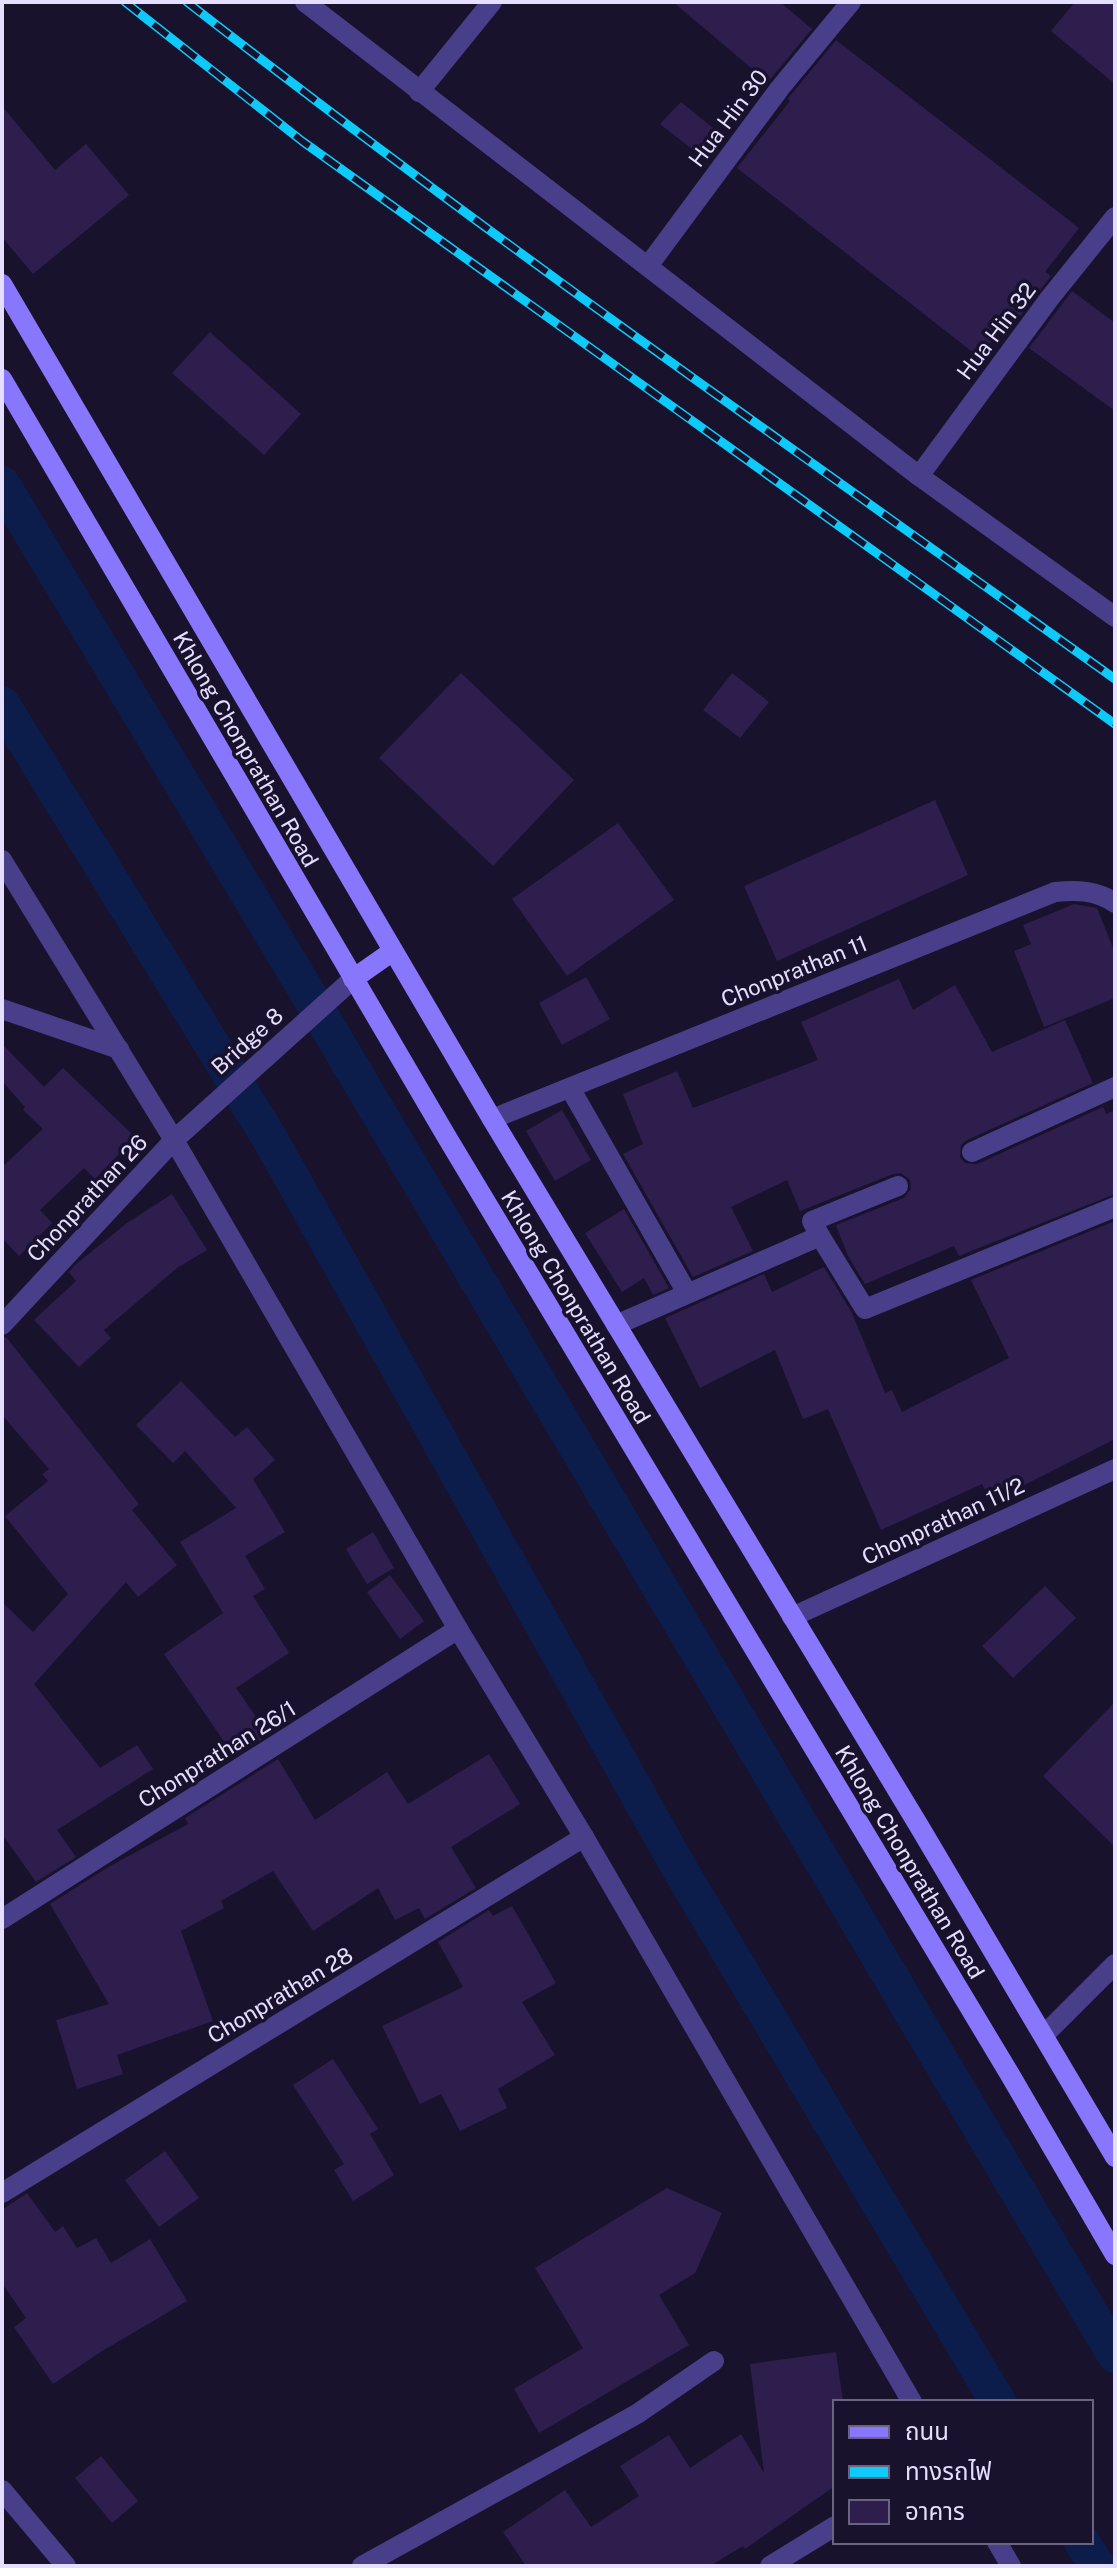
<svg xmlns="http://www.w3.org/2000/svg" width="1117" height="2568" font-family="'Public Sans','Noto Sans Thai',sans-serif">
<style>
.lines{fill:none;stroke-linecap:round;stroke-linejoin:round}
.canal{stroke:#0c1c4b;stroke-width:36}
.building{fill:#2d1e4d}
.street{stroke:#493e8a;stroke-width:20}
.secondary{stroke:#8876fd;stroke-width:20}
.rail-casing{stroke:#0dcafb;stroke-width:9}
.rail{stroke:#19122c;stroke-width:6;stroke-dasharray:18;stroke-linecap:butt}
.labels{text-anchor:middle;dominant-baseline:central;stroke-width:7;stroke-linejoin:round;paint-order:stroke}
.street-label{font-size:22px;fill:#e5defe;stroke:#19122c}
</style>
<rect width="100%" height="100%" fill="#19122c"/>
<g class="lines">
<!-- canal -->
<g class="canal">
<path d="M 2,484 L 301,982 L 1115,2355"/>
<path d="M 2,704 L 270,1139 L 682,1873 L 998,2402"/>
<path d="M 1082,2542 L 1097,2566"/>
</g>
</g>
<!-- building -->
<g class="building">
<path d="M 673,2 L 780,2 L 812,29 L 768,82 Z"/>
<path d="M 1075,2 L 1115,2 L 1115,84 L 1051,31 Z"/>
<path d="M 836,40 L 1079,228 L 1045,272 L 1051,276 L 1008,332 L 1002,328 L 979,357 L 737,168 L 790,101 L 788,99 L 790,96 Z"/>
<path d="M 681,102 L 719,133 L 702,157 L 660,124 Z"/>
<path d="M 2,106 L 55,170 L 86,144 L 129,195 L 33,274 L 2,237 Z"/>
<path d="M 1072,291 L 1115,323 L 1115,411 L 1029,348 Z"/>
<path d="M 210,332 L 301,414 L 264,455 L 172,373 Z"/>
<path d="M 461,673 L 574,780 L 493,866 L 379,758 Z"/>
<path d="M 732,673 L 769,702 L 740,738 L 703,710 Z"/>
<path d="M 935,800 L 968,875 L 777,961 L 744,886 Z"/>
<path d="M 618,823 L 674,900 L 567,976 L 512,899 Z"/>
<path d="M 1074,904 L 1097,908 L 1115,953 L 1115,998 L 1044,1027 L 1014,951 L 1031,944 L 1023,925 Z"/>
<path d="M 586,977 L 610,1019 L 562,1045 L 539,1003 Z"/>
<path d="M 899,979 L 913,1010 L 955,985 L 992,1052 L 1065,1020 L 1093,1083 L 967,1140 L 961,1145 L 960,1157 L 965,1163 L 977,1164 L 1103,1107 L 1106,1114 L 1115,1110 L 1115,1194 L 959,1256 L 954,1246 L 865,1284 L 848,1256 L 836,1225 L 904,1198 L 911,1189 L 910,1180 L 901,1173 L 893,1174 L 800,1211 L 787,1180 L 731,1207 L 753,1251 L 693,1277 L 623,1154 L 643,1144 L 623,1094 L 677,1071 L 693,1108 L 818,1060 L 801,1022 Z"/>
<path d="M 2,1044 L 44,1087 L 63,1068 L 135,1137 L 95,1179 L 84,1168 L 40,1210 L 52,1223 L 19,1256 L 2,1238 L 2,1167 L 43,1129 L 23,1110 L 25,1107 L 2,1081 Z"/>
<path d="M 562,1110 L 591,1160 L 555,1181 L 526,1131 Z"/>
<path d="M 172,1194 L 207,1250 L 177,1268 L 104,1330 L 111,1338 L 79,1367 L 34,1320 L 76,1281 L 69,1272 L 75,1265 L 127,1223 Z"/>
<path d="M 624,1209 L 669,1288 L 653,1295 L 644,1278 L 622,1292 L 585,1233 Z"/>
<path d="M 1115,1221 L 1115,1439 L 991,1502 L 982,1484 L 881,1530 L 828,1409 L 803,1419 L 775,1350 L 700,1388 L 665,1318 L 764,1274 L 772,1292 L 824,1267 L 852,1313 L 885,1393 L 892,1390 L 902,1412 L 1009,1358 L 971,1280 Z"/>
<path d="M 6,1337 L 139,1504 L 132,1510 L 177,1565 L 138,1597 L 126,1582 L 34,1684 L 100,1768 L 137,1745 L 153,1769 L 57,1830 L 76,1857 L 36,1882 L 2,1834 L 2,1602 L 33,1632 L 68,1594 L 5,1516 L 48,1481 L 42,1474 L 49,1469 L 2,1415 L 2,1338 Z"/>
<path d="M 181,1381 L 235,1437 L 247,1427 L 275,1460 L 253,1479 L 285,1532 L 245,1556 L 265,1589 L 253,1596 L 289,1653 L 236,1688 L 261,1724 L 258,1726 L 265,1737 L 234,1756 L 164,1654 L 223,1613 L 180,1542 L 236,1508 L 185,1451 L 173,1463 L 136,1425 Z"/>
<path d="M 373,1532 L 394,1568 L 367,1584 L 346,1549 Z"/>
<path d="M 390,1575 L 424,1621 L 400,1639 L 367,1592 Z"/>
<path d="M 1045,1586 L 1076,1618 L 1013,1678 L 982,1646 Z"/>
<path d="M 1115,1702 L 1115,1847 L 1043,1776 Z"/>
<path d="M 489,1754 L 520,1804 L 451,1847 L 476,1888 L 425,1919 L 419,1908 L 395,1920 L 378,1888 L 313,1931 L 273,1871 L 221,1901 L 224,1908 L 181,1931 L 213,2021 L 117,2055 L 123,2074 L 77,2089 L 56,2020 L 109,2004 L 50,1904 L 110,1866 L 188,1824 L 185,1818 L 278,1759 L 315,1820 L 387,1772 L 408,1804 Z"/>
<path d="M 512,1906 L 556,1983 L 522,2002 L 555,2055 L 498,2089 L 507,2108 L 460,2131 L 441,2094 L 420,2104 L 382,2026 L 463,1987 L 438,1942 L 489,1910 L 493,1916 Z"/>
<path d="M 333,2059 L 378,2129 L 370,2134 L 394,2175 L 353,2201 L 334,2170 L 344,2164 L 293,2085 Z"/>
<path d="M 165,2151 L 199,2198 L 159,2227 L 125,2180 Z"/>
<path d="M 667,2188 L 722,2213 L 695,2273 L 659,2295 L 689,2345 L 539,2433 L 514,2389 L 583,2348 L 535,2268 Z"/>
<path d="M 27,2193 L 55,2232 L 63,2226 L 77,2248 L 96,2238 L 111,2263 L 150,2239 L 187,2301 L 99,2353 L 53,2384 L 14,2327 L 26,2318 L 2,2283 L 2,2210 Z"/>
<path d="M 836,2352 L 843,2402 L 835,2402 L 835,2486 L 745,2549 L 743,2546 L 710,2566 L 526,2566 L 503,2532 L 565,2490 L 591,2527 L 639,2496 L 620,2466 L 669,2435 L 690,2468 L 741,2434 L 764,2473 L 750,2364 Z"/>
<path d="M 101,2456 L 138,2501 L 112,2523 L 75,2478 Z"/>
</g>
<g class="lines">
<!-- street -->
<g class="street">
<path d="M 305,2 L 919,476 L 1115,617"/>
<path d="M 419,92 L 492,2"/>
<path d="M 648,266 L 780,88 L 851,2"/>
<path d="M 919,476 L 1049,299 L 1115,217"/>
<path d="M 2,860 L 174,1140 L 458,1629 L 584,1837 L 912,2402"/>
<path d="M 2,1009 L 119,1049"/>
<path d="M 570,1088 L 687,1293"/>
<path d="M 492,1119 L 1055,892 C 1077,890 1096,890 1115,903"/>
<path d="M 972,1152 L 1115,1087"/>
<path d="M 820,1236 L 812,1221 L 898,1186"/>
<path d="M 2,1325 L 174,1140 L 353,979"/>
<path d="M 616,1325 L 820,1236 L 865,1309 L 1115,1207"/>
<path d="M 792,1617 L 1115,1469"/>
<path d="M 2,1919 L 458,1629"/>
<path d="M 1044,2035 L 1115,1964"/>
<path d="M 2,2193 L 584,1837"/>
<path d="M 2,2490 L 66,2566"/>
<path d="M 997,2542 L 1011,2566"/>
<path d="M 362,2566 L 637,2414 L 714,2361"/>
<path d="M 770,2566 L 835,2526"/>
</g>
<!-- secondary -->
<g class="secondary">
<path d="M 2,284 L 492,1119 L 919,1826 L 1115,2157"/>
<path d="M 2,379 L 448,1139 L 1009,2073 L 1115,2255"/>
<path d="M 353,979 L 393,951"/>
</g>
<!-- rail casing -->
<g class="rail-casing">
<g id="rail">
<path d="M 125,2 L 302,141 L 1115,724"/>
<path d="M 187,2 C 489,237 803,456 1115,679"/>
</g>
</g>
<!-- rail -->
<use href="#rail" class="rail"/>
</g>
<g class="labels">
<!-- street labels -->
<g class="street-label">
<text transform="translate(728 118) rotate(-53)">Hua Hin 30</text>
<text transform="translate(996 331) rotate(-53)">Hua Hin 32</text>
<text transform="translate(246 749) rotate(60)">Khlong Chonprathan Road</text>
<text transform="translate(794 971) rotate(-22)">Chonprathan 11</text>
<text transform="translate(247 1041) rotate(-42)">Bridge 8</text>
<text transform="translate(87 1198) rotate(-47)">Chonprathan 26</text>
<text transform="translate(576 1307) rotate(59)">Khlong Chonprathan Road</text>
<text transform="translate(943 1521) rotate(-25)">Chonprathan 11/2</text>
<text transform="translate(217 1754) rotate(-32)">Chonprathan 26/1</text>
<text transform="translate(910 1862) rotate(59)">Khlong Chonprathan Road</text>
<text transform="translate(280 1995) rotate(-31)">Chonprathan 28</text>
</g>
</g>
<!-- border -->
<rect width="1117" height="2568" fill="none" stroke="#e5defe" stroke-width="8"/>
<!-- legend -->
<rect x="833" y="2400" width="260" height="144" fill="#19122c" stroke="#6b6480" stroke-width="2"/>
<rect x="849" y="2426" width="40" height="12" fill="#8876fd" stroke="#6b6480" stroke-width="2"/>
<text x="905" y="2440" font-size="24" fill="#e5defe">ถนน</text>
<rect x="849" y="2466" width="40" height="12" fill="#0dcafb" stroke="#6b6480" stroke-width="2"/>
<text x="905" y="2480" font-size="24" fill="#e5defe">ทางรถไฟ</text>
<rect x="849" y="2500" width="40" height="24" fill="#2d1e4d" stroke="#6b6480" stroke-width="2"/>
<text x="905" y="2520" font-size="24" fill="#e5defe">อาคาร</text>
</svg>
